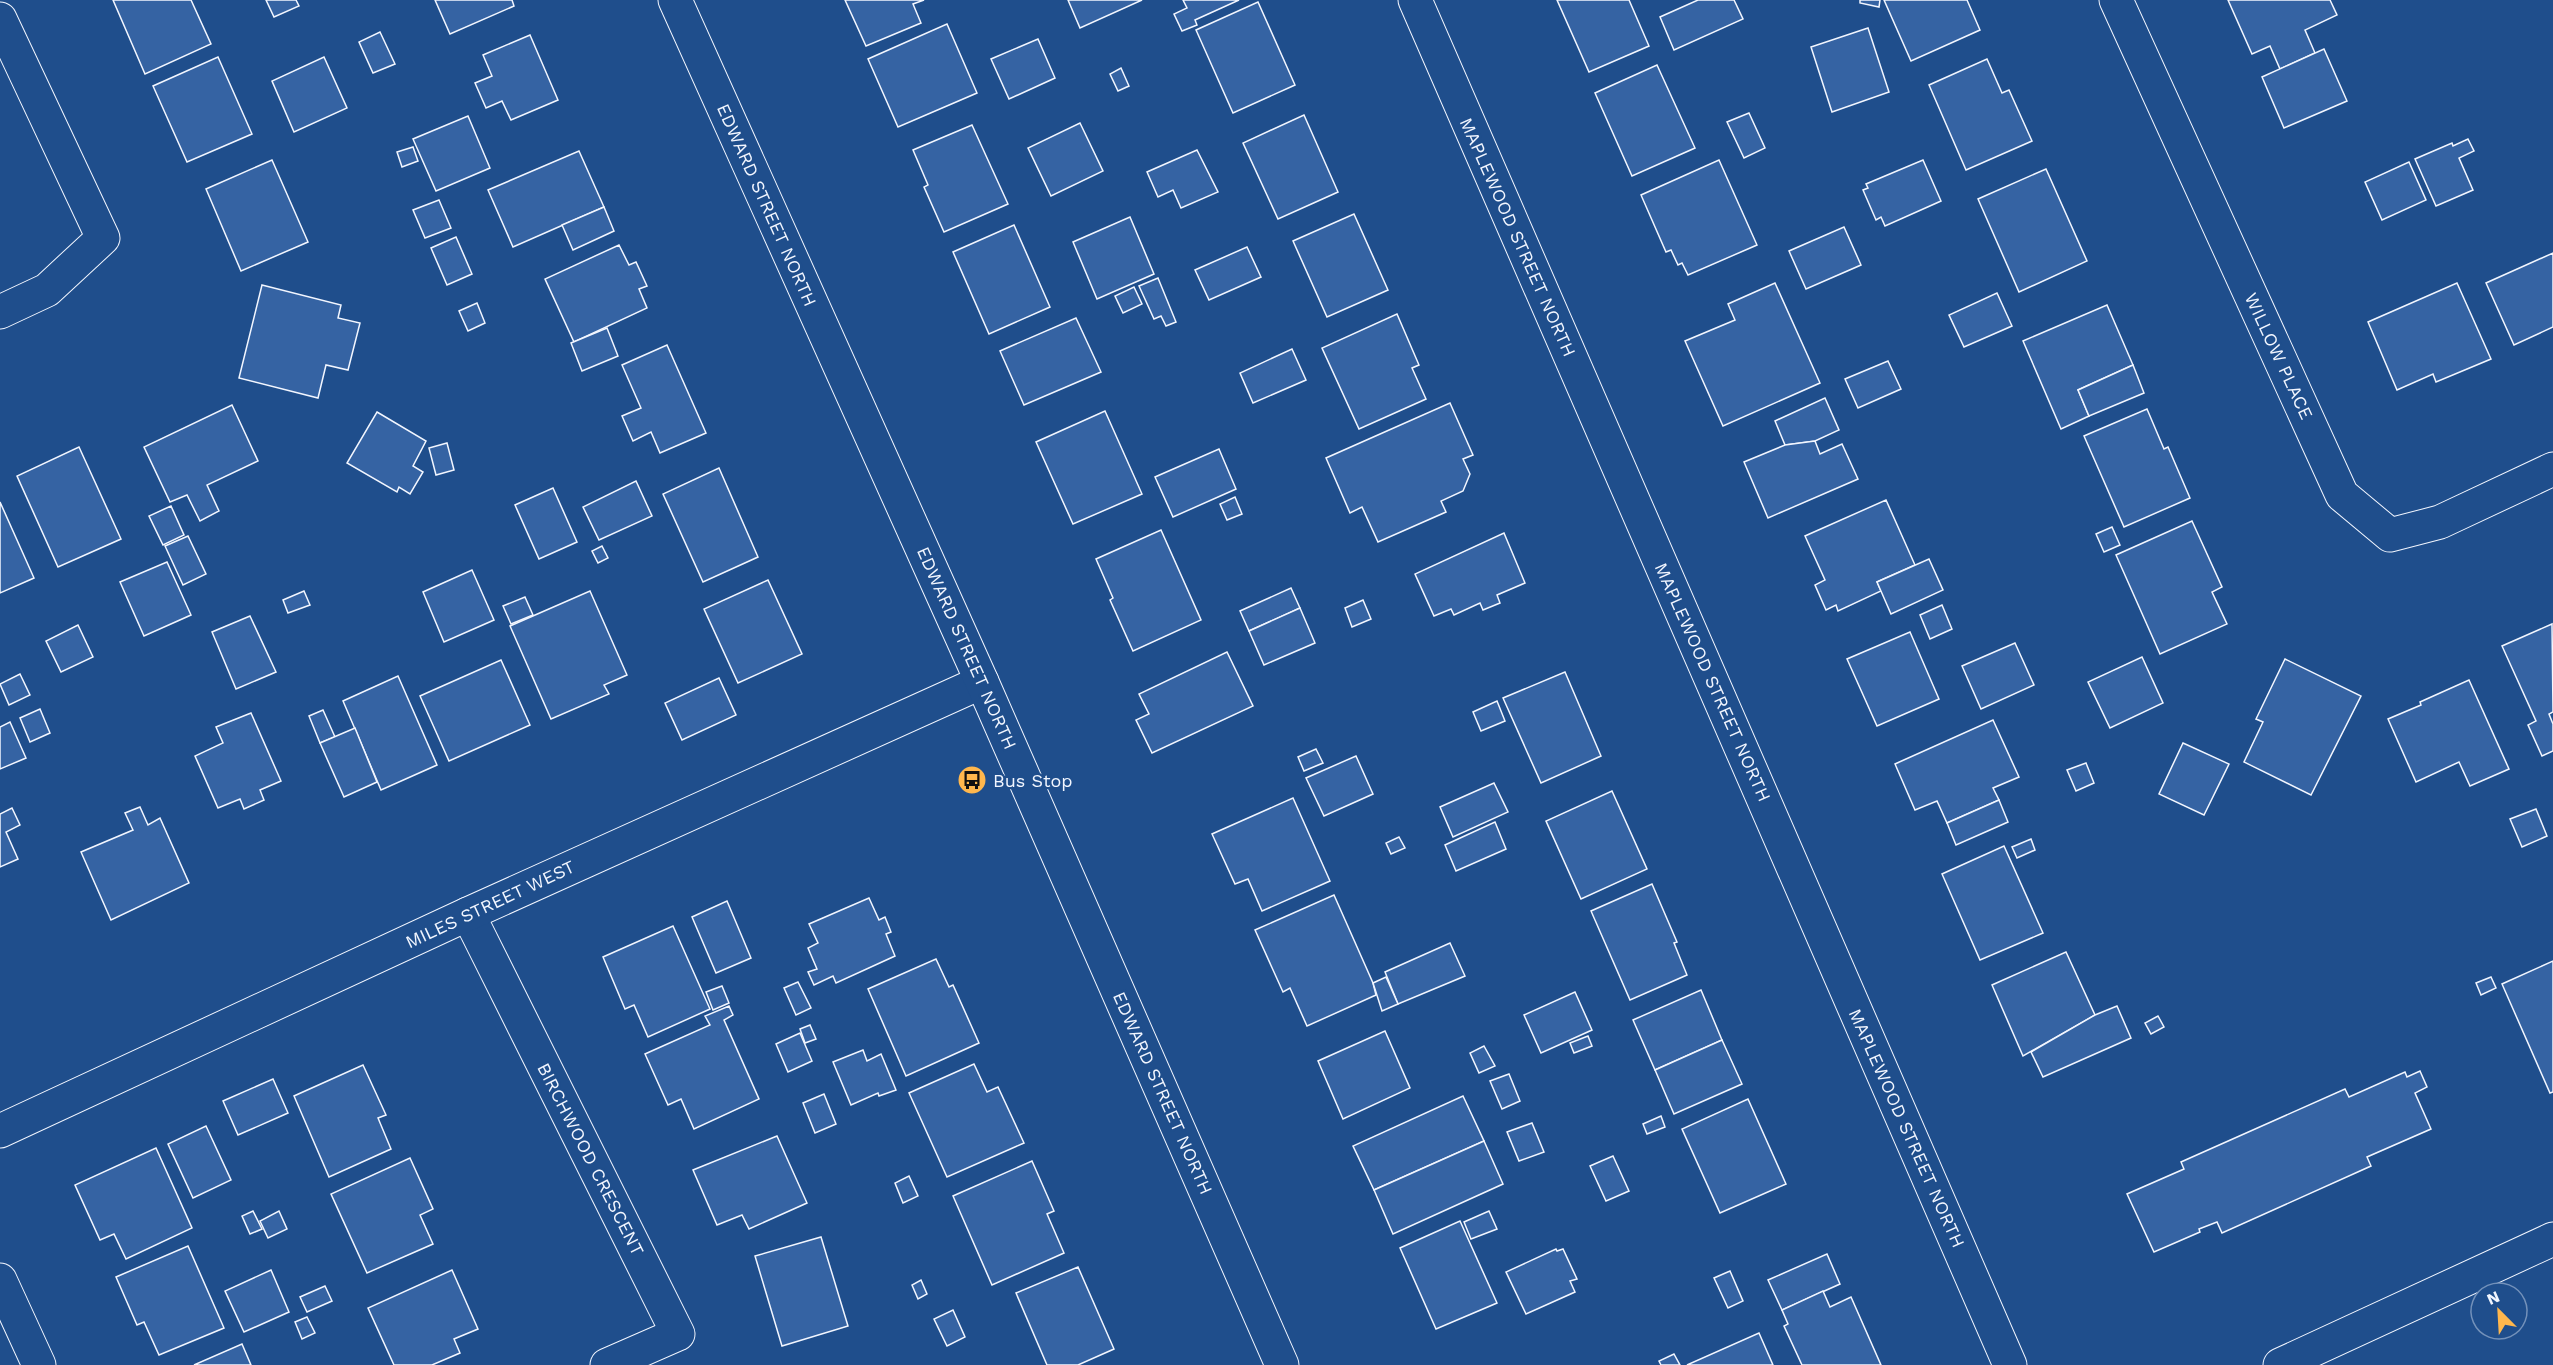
<svg xmlns="http://www.w3.org/2000/svg" width="2553" height="1365" font-family="'Work Sans',sans-serif">
<style>
.building{fill:#3563a3;stroke:#f2f6ff;stroke-width:1.5}
.lines{fill:none;stroke-linecap:round;stroke-linejoin:round}
.minor-casing{stroke:#f2f6ff;stroke-width:35}
.major-casing{stroke:#f2f6ff;stroke-width:35}
.minor{stroke:#1f4e8c;stroke-width:33}
.major{stroke:#1f4e8c;stroke-width:33}
.labels{text-anchor:middle;dominant-baseline:central;stroke-width:4.5;stroke-linejoin:round;paint-order:stroke}
.street-label{font-size:18px;fill:#f2f6ff;stroke:#1f4e8c}
.poi-label{font-size:18px;fill:#f2f6ff;stroke:#1f4e8c;text-anchor:start}
</style>
<rect width="100%" height="100%" fill="#1f4e8c"/>
<!-- building -->
<g class="building">
<path d="M 113,0 L 191,0 L 211,44 L 145,74 Z"/>
<path d="M 266,0 L 296,0 L 299,6 L 274,17 Z"/>
<path d="M 435,0 L 512,0 L 514,6 L 450,34 Z"/>
<path d="M 845,0 L 924,0 L 913,4 L 921,23 L 866,46 Z"/>
<path d="M 1068,0 L 1142,0 L 1080,28 Z"/>
<path d="M 1183,0 L 1239,0 L 1195,20 L 1197,25 L 1182,31 L 1174,14 L 1187,8 Z"/>
<path d="M 1557,0 L 1629,0 L 1649,46 L 1589,72 Z"/>
<path d="M 1698,0 L 1734,0 L 1743,19 L 1674,50 L 1660,17 Z"/>
<path d="M 1860,0 L 1880,0 L 1879,7 L 1860,3 Z"/>
<path d="M 1884,0 L 1967,0 L 1980,30 L 1911,61 Z"/>
<path d="M 2228,0 L 2330,0 L 2337,15 L 2305,30 L 2315,53 L 2280,69 L 2270,46 L 2252,54 Z"/>
<path d="M 1258,2 L 1295,85 L 1233,113 L 1196,30 Z"/>
<path d="M 947,24 L 977,93 L 898,127 L 868,59 Z"/>
<path d="M 1868,28 L 1889,92 L 1832,112 L 1811,47 Z"/>
<path d="M 380,32 L 395,64 L 373,73 L 359,42 Z"/>
<path d="M 530,35 L 558,100 L 511,120 L 502,101 L 486,108 L 475,83 L 492,76 L 483,55 Z"/>
<path d="M 1038,39 L 1055,78 L 1009,99 L 991,59 Z"/>
<path d="M 2324,49 L 2347,101 L 2284,128 L 2262,77 Z"/>
<path d="M 218,57 L 252,134 L 187,162 L 153,86 Z"/>
<path d="M 324,57 L 347,108 L 294,132 L 272,81 Z"/>
<path d="M 1987,59 L 2002,93 L 2009,90 L 2032,141 L 1966,170 L 1929,85 Z"/>
<path d="M 1657,65 L 1695,148 L 1632,176 L 1595,93 Z"/>
<path d="M 1121,68 L 1129,86 L 1118,91 L 1110,74 Z"/>
<path d="M 1749,113 L 1765,148 L 1744,158 L 1727,122 Z"/>
<path d="M 1304,115 L 1338,192 L 1278,219 L 1243,143 Z"/>
<path d="M 468,116 L 490,168 L 436,191 L 413,139 Z"/>
<path d="M 1080,123 L 1103,171 L 1051,196 L 1028,148 Z"/>
<path d="M 972,125 L 1008,204 L 944,232 L 924,187 L 928,185 L 913,150 Z"/>
<path d="M 2468,139 L 2474,151 L 2459,158 L 2473,190 L 2436,206 L 2415,159 L 2452,143 L 2453,146 Z"/>
<path d="M 413,147 L 418,161 L 402,167 L 397,152 Z"/>
<path d="M 1197,150 L 1218,192 L 1181,208 L 1173,190 L 1158,197 L 1147,172 Z"/>
<path d="M 579,151 L 604,207 L 513,247 L 488,190 Z"/>
<path d="M 272,160 L 308,242 L 241,271 L 206,189 Z"/>
<path d="M 1719,160 L 1757,245 L 1688,275 L 1682,263 L 1678,265 L 1671,250 L 1666,252 L 1641,195 Z"/>
<path d="M 1923,160 L 1941,201 L 1885,226 L 1881,217 L 1876,220 L 1863,190 L 1868,188 L 1866,184 Z"/>
<path d="M 2409,162 L 2426,200 L 2382,220 L 2365,182 Z"/>
<path d="M 2046,169 L 2087,261 L 2019,292 L 1978,199 Z"/>
<path d="M 439,200 L 451,228 L 425,238 L 413,210 Z"/>
<path d="M 604,207 L 614,231 L 573,250 L 562,225 Z"/>
<path d="M 1354,214 L 1388,290 L 1327,317 L 1293,241 Z"/>
<path d="M 1130,217 L 1154,274 L 1097,299 L 1073,242 Z"/>
<path d="M 1014,225 L 1050,307 L 989,334 L 953,252 Z"/>
<path d="M 1844,227 L 1861,265 L 1806,289 L 1789,251 Z"/>
<path d="M 456,237 L 472,274 L 447,285 L 431,248 Z"/>
<path d="M 619,245 L 629,265 L 636,262 L 647,286 L 639,289 L 647,308 L 574,342 L 545,279 Z"/>
<path d="M 1247,247 L 1261,277 L 1209,300 L 1195,270 Z"/>
<path d="M 2553,253 L 2553,327 L 2514,345 L 2486,283 Z"/>
<path d="M 1158,278 L 1176,322 L 1166,326 L 1161,316 L 1154,319 L 1139,286 Z"/>
<path d="M 1775,283 L 1820,383 L 1723,426 L 1685,341 L 1735,320 L 1728,304 Z"/>
<path d="M 2457,283 L 2491,359 L 2436,382 L 2433,374 L 2397,390 L 2368,322 Z"/>
<path d="M 262,285 L 341,305 L 338,318 L 360,323 L 348,370 L 326,365 L 318,398 L 239,378 Z"/>
<path d="M 1134,287 L 1142,304 L 1123,313 L 1115,296 Z"/>
<path d="M 1997,293 L 2012,326 L 1964,347 L 1949,315 Z"/>
<path d="M 477,303 L 485,323 L 468,331 L 459,311 Z"/>
<path d="M 2107,305 L 2133,365 L 2078,390 L 2089,416 L 2061,429 L 2023,341 Z"/>
<path d="M 1397,314 L 1419,365 L 1412,368 L 1426,399 L 1359,429 L 1322,348 Z"/>
<path d="M 1076,318 L 1101,372 L 1024,405 L 1000,351 Z"/>
<path d="M 607,328 L 618,356 L 582,371 L 571,343 Z"/>
<path d="M 667,345 L 706,433 L 660,453 L 651,432 L 633,441 L 622,416 L 641,408 L 622,365 Z"/>
<path d="M 1292,349 L 1306,380 L 1253,403 L 1240,373 Z"/>
<path d="M 1888,361 L 1901,389 L 1858,408 L 1845,379 Z"/>
<path d="M 2133,365 L 2144,393 L 2089,416 L 2078,390 Z"/>
<path d="M 1825,398 L 1839,430 L 1815,441 L 1785,445 L 1775,421 Z"/>
<path d="M 1450,403 L 1473,455 L 1463,459 L 1470,474 L 1463,491 L 1441,501 L 1446,512 L 1378,542 L 1362,507 L 1350,513 L 1326,458 Z"/>
<path d="M 232,405 L 258,461 L 207,485 L 219,511 L 200,521 L 187,495 L 170,502 L 144,447 Z"/>
<path d="M 2147,409 L 2164,449 L 2168,447 L 2190,498 L 2124,527 L 2084,436 Z"/>
<path d="M 1105,411 L 1142,494 L 1073,524 L 1036,442 Z"/>
<path d="M 377,412 L 426,441 L 413,466 L 423,472 L 410,494 L 399,487 L 397,492 L 347,463 Z"/>
<path d="M 1815,441 L 1820,454 L 1842,444 L 1858,479 L 1768,518 L 1744,462 L 1785,445 Z"/>
<path d="M 447,443 L 454,470 L 436,475 L 429,448 Z"/>
<path d="M 79,447 L 121,539 L 58,567 L 17,476 Z"/>
<path d="M 1219,449 L 1236,489 L 1173,517 L 1155,477 Z"/>
<path d="M 719,468 L 758,557 L 703,582 L 663,494 Z"/>
<path d="M 636,481 L 652,516 L 599,540 L 583,507 Z"/>
<path d="M 553,488 L 577,542 L 539,559 L 515,505 Z"/>
<path d="M 1235,497 L 1242,514 L 1227,520 L 1220,504 Z"/>
<path d="M 1886,500 L 1915,565 L 1877,582 L 1881,591 L 1838,611 L 1836,605 L 1826,610 L 1815,585 L 1825,580 L 1805,536 Z"/>
<path d="M 0,502 L 34,578 L 0,593 Z"/>
<path d="M 171,506 L 184,535 L 163,545 L 149,516 Z"/>
<path d="M 2192,521 L 2222,587 L 2212,592 L 2227,624 L 2160,654 L 2116,555 Z"/>
<path d="M 2112,527 L 2120,545 L 2104,552 L 2096,534 Z"/>
<path d="M 1161,530 L 1201,620 L 1133,651 L 1110,600 L 1113,598 L 1096,559 Z"/>
<path d="M 1504,533 L 1525,583 L 1497,595 L 1500,603 L 1483,610 L 1480,603 L 1454,615 L 1451,609 L 1434,616 L 1415,574 Z"/>
<path d="M 188,536 L 206,574 L 183,585 L 165,546 Z"/>
<path d="M 602,546 L 608,558 L 598,563 L 592,551 Z"/>
<path d="M 1929,559 L 1943,590 L 1891,614 L 1877,582 Z"/>
<path d="M 167,562 L 191,615 L 144,636 L 120,582 Z"/>
<path d="M 472,570 L 494,620 L 444,642 L 423,592 Z"/>
<path d="M 768,580 L 802,654 L 738,683 L 704,609 Z"/>
<path d="M 1291,588 L 1300,608 L 1249,631 L 1240,611 Z"/>
<path d="M 304,591 L 310,605 L 288,613 L 283,600 Z"/>
<path d="M 590,591 L 627,675 L 604,685 L 609,694 L 551,719 L 510,626 Z"/>
<path d="M 525,597 L 533,615 L 511,624 L 503,606 Z"/>
<path d="M 1363,600 L 1371,619 L 1352,627 L 1345,608 Z"/>
<path d="M 1942,605 L 1952,629 L 1930,639 L 1920,615 Z"/>
<path d="M 1300,608 L 1315,643 L 1264,665 L 1249,631 Z"/>
<path d="M 250,616 L 276,672 L 236,689 L 212,632 Z"/>
<path d="M 2552,624 L 2553,712 L 2549,714 L 2553,724 L 2553,751 L 2542,756 L 2528,725 L 2536,721 L 2502,646 Z"/>
<path d="M 78,625 L 93,657 L 61,672 L 46,641 Z"/>
<path d="M 1910,632 L 1939,699 L 1877,726 L 1847,659 Z"/>
<path d="M 2015,643 L 2034,685 L 1981,709 L 1962,666 Z"/>
<path d="M 1227,652 L 1253,706 L 1152,753 L 1136,720 L 1149,714 L 1139,694 Z"/>
<path d="M 2142,657 L 2163,703 L 2110,728 L 2088,682 Z"/>
<path d="M 2285,659 L 2361,696 L 2311,795 L 2244,762 L 2263,722 L 2256,719 Z"/>
<path d="M 501,660 L 530,725 L 449,761 L 420,696 Z"/>
<path d="M 1565,672 L 1601,756 L 1541,783 L 1503,698 Z"/>
<path d="M 20,674 L 30,695 L 9,705 L 0,684 Z"/>
<path d="M 398,676 L 437,765 L 381,790 L 343,701 Z"/>
<path d="M 719,678 L 736,715 L 682,740 L 665,703 Z"/>
<path d="M 2469,680 L 2509,769 L 2470,786 L 2459,762 L 2416,782 L 2388,719 L 2421,705 L 2420,702 Z"/>
<path d="M 1497,701 L 1505,721 L 1481,731 L 1473,712 Z"/>
<path d="M 40,709 L 50,733 L 30,742 L 20,718 Z"/>
<path d="M 323,710 L 335,737 L 320,743 L 309,716 Z"/>
<path d="M 251,713 L 281,781 L 260,790 L 264,800 L 244,809 L 240,799 L 218,808 L 195,756 L 223,743 L 216,727 Z"/>
<path d="M 1993,720 L 2019,777 L 1993,788 L 1999,800 L 1947,823 L 1937,801 L 1915,810 L 1895,764 Z"/>
<path d="M 10,722 L 26,758 L 0,769 L 0,727 Z"/>
<path d="M 355,728 L 377,782 L 344,797 L 320,743 Z"/>
<path d="M 2183,743 L 2229,764 L 2204,815 L 2159,794 Z"/>
<path d="M 1316,749 L 1323,763 L 1304,771 L 1298,757 Z"/>
<path d="M 1356,756 L 1373,794 L 1324,816 L 1306,778 Z"/>
<path d="M 2086,763 L 2094,783 L 2076,791 L 2067,770 Z"/>
<path d="M 1494,783 L 1508,812 L 1453,837 L 1440,807 Z"/>
<path d="M 1612,791 L 1647,869 L 1581,899 L 1546,821 Z"/>
<path d="M 1293,798 L 1330,881 L 1262,911 L 1248,879 L 1235,884 L 1212,834 Z"/>
<path d="M 1999,800 L 2008,822 L 1956,845 L 1947,823 Z"/>
<path d="M 140,807 L 148,825 L 160,818 L 189,883 L 111,920 L 81,852 L 133,830 L 125,813 Z"/>
<path d="M 12,808 L 20,825 L 6,832 L 18,859 L 0,867 L 0,814 Z"/>
<path d="M 2536,809 L 2547,836 L 2522,847 L 2510,819 Z"/>
<path d="M 1495,822 L 1506,849 L 1456,871 L 1445,845 Z"/>
<path d="M 1399,837 L 1405,848 L 1391,854 L 1386,843 Z"/>
<path d="M 2031,839 L 2035,850 L 2017,858 L 2012,847 Z"/>
<path d="M 2004,846 L 2043,933 L 1980,960 L 1942,874 Z"/>
<path d="M 1652,884 L 1677,942 L 1674,943 L 1687,975 L 1630,1000 L 1591,911 Z"/>
<path d="M 1334,895 L 1373,983 L 1376,995 L 1307,1026 L 1290,988 L 1283,992 L 1255,930 Z"/>
<path d="M 869,898 L 879,920 L 885,917 L 891,932 L 886,934 L 895,956 L 836,983 L 833,976 L 814,985 L 808,972 L 817,969 L 808,948 L 818,943 L 809,924 Z"/>
<path d="M 727,901 L 751,958 L 716,973 L 692,917 Z"/>
<path d="M 673,926 L 710,1009 L 648,1037 L 634,1005 L 625,1009 L 603,957 Z"/>
<path d="M 1450,943 L 1465,976 L 1398,1004 L 1385,972 Z"/>
<path d="M 2066,952 L 2095,1015 L 2023,1056 L 1992,985 Z"/>
<path d="M 936,959 L 949,987 L 953,985 L 979,1043 L 906,1076 L 868,989 Z"/>
<path d="M 2553,961 L 2553,1092 L 2550,1093 L 2502,984 Z"/>
<path d="M 1386,977 L 1398,1004 L 1382,1011 L 1373,983 Z"/>
<path d="M 2491,977 L 2496,988 L 2481,995 L 2476,983 Z"/>
<path d="M 798,982 L 811,1008 L 796,1015 L 784,988 Z"/>
<path d="M 722,986 L 729,1003 L 713,1010 L 706,992 Z"/>
<path d="M 1701,990 L 1722,1040 L 1655,1070 L 1633,1020 Z"/>
<path d="M 1575,992 L 1592,1030 L 1541,1053 L 1524,1015 Z"/>
<path d="M 729,1006 L 733,1015 L 724,1020 L 759,1099 L 694,1129 L 681,1099 L 668,1105 L 645,1054 L 710,1025 L 705,1016 Z"/>
<path d="M 2117,1006 L 2131,1038 L 2043,1077 L 2031,1052 L 2095,1015 Z"/>
<path d="M 2158,1016 L 2164,1027 L 2151,1034 L 2145,1023 Z"/>
<path d="M 810,1025 L 816,1039 L 805,1043 L 800,1029 Z"/>
<path d="M 1385,1031 L 1410,1088 L 1343,1119 L 1318,1061 Z"/>
<path d="M 800,1033 L 812,1061 L 788,1072 L 776,1044 Z"/>
<path d="M 1588,1036 L 1592,1046 L 1574,1053 L 1570,1043 Z"/>
<path d="M 1722,1040 L 1742,1084 L 1674,1114 L 1655,1070 Z"/>
<path d="M 1484,1046 L 1495,1066 L 1479,1073 L 1470,1053 Z"/>
<path d="M 863,1050 L 867,1061 L 881,1054 L 896,1090 L 879,1096 L 878,1093 L 851,1105 L 833,1062 Z"/>
<path d="M 974,1064 L 987,1092 L 998,1087 L 1024,1143 L 947,1177 L 909,1093 Z"/>
<path d="M 363,1065 L 386,1115 L 378,1118 L 391,1149 L 329,1177 L 294,1096 Z"/>
<path d="M 2420,1071 L 2427,1087 L 2415,1093 L 2431,1129 L 2367,1157 L 2371,1166 L 2222,1233 L 2217,1222 L 2199,1229 L 2200,1232 L 2154,1252 L 2127,1194 L 2184,1169 L 2181,1162 L 2345,1089 L 2349,1097 L 2405,1072 L 2407,1077 Z"/>
<path d="M 1509,1074 L 1520,1101 L 1502,1109 L 1490,1081 Z"/>
<path d="M 273,1079 L 288,1113 L 238,1135 L 223,1101 Z"/>
<path d="M 824,1094 L 836,1124 L 815,1133 L 803,1103 Z"/>
<path d="M 1463,1096 L 1484,1141 L 1374,1190 L 1353,1146 Z"/>
<path d="M 1748,1099 L 1786,1184 L 1720,1213 L 1682,1129 Z"/>
<path d="M 1661,1116 L 1665,1127 L 1647,1134 L 1643,1124 Z"/>
<path d="M 1532,1123 L 1544,1152 L 1519,1161 L 1507,1132 Z"/>
<path d="M 206,1126 L 231,1180 L 193,1198 L 168,1144 Z"/>
<path d="M 777,1136 L 807,1203 L 749,1229 L 742,1215 L 717,1225 L 693,1170 Z"/>
<path d="M 1484,1141 L 1503,1184 L 1393,1234 L 1374,1190 Z"/>
<path d="M 156,1148 L 192,1228 L 126,1259 L 114,1234 L 100,1240 L 75,1185 Z"/>
<path d="M 1613,1156 L 1629,1191 L 1606,1201 L 1590,1166 Z"/>
<path d="M 410,1158 L 433,1209 L 420,1215 L 433,1244 L 367,1273 L 331,1194 Z"/>
<path d="M 1032,1161 L 1054,1211 L 1047,1214 L 1064,1253 L 992,1285 L 953,1196 Z"/>
<path d="M 909,1176 L 918,1196 L 903,1203 L 895,1183 Z"/>
<path d="M 253,1211 L 262,1229 L 250,1234 L 242,1216 Z"/>
<path d="M 279,1211 L 287,1229 L 268,1238 L 260,1221 Z"/>
<path d="M 1489,1211 L 1497,1229 L 1471,1239 L 1464,1222 Z"/>
<path d="M 1460,1221 L 1497,1303 L 1436,1329 L 1400,1248 Z"/>
<path d="M 821,1237 L 848,1326 L 782,1346 L 755,1256 Z"/>
<path d="M 188,1246 L 224,1328 L 159,1355 L 144,1322 L 137,1325 L 116,1277 Z"/>
<path d="M 1556,1249 L 1557,1251 L 1563,1249 L 1577,1279 L 1570,1281 L 1575,1292 L 1526,1314 L 1506,1272 Z"/>
<path d="M 1827,1254 L 1840,1284 L 1782,1310 L 1768,1280 Z"/>
<path d="M 1078,1267 L 1114,1349 L 1078,1365 L 1047,1365 L 1016,1293 Z"/>
<path d="M 271,1270 L 289,1312 L 244,1332 L 225,1291 Z"/>
<path d="M 452,1270 L 478,1329 L 454,1339 L 460,1353 L 432,1365 L 394,1365 L 368,1308 Z"/>
<path d="M 1730,1271 L 1743,1301 L 1728,1308 L 1714,1278 Z"/>
<path d="M 921,1280 L 927,1294 L 918,1299 L 912,1285 Z"/>
<path d="M 325,1286 L 332,1301 L 307,1312 L 300,1297 Z"/>
<path d="M 1823,1291 L 1830,1307 L 1851,1297 L 1881,1365 L 1802,1365 L 1784,1326 L 1788,1324 L 1782,1310 Z"/>
<path d="M 953,1310 L 965,1337 L 947,1346 L 934,1319 Z"/>
<path d="M 307,1317 L 315,1333 L 302,1339 L 295,1322 Z"/>
<path d="M 1759,1333 L 1773,1365 L 1687,1365 Z"/>
<path d="M 242,1344 L 251,1365 L 194,1365 Z"/>
<path d="M 1674,1354 L 1680,1365 L 1661,1365 L 1659,1361 Z"/>
</g>
<g class="lines">
<!-- minor casing -->
<g class="minor-casing">
<g id="minor">
<path d="M 1415,0 L 2010,1365"/>
<path d="M 2116,0 L 2342,495 L 2390,535 L 2440,522 L 2553,469"/>
<path d="M 0,19 L 103,238 L 47,290 L 0,312"/>
<path d="M 468,914 L 678,1334 L 607,1365"/>
<path d="M 0,1131 L 468,914 L 982,682"/>
<path d="M 0,1280 L 39,1365"/>
<path d="M 2280,1365 L 2553,1239"/>
</g>
</g>
<!-- major casing -->
<g class="major-casing">
<path id="major" d="M 675,0 L 982,682 L 1282,1365"/>
</g>
<!-- minor -->
<use href="#minor" class="minor"/>
<!-- major -->
<use href="#major" class="major"/>
</g>
<!-- icons -->
<defs>
<g id="bus-disc" transform="scale(1.5)"><circle r="9.5" fill="#ffb74d" stroke="#1f4e8c"/><path d="M-5-6H5V4H4V6H2V4H-2V6H-4V4H-5ZM-3.5-4V0h7V-4ZM-3.5 1.2v1.5H-2V1.2ZM2 1.2v1.5H3.5V1.2Z" fill="#111"/></g>
</defs>
<g fill-rule="evenodd">
<use href="#bus-disc" x="972" y="780"/>
</g>
<g class="labels">
<!-- street labels -->
<g class="street-label">
<text transform="translate(767 205) rotate(66)">EDWARD STREET NORTH</text>
<text transform="translate(1518 237) rotate(66)">MAPLEWOOD STREET NORTH</text>
<text transform="translate(2279 356) rotate(65)">WILLOW PLACE</text>
<text transform="translate(967 648) rotate(66)">EDWARD STREET NORTH</text>
<text transform="translate(1713 682) rotate(66)">MAPLEWOOD STREET NORTH</text>
<text transform="translate(490 904) rotate(-25)">MILES STREET WEST</text>
<text transform="translate(1163 1093) rotate(66)">EDWARD STREET NORTH</text>
<text transform="translate(1907 1128) rotate(66)">MAPLEWOOD STREET NORTH</text>
<text transform="translate(591 1159) rotate(63)">BIRCHWOOD CRESCENT</text>
</g>
<!-- poi labels -->
<g class="poi-label">
<text x="993" y="780">Bus Stop</text>
</g>
</g>
<!-- north arrow -->
<g transform="translate(2499 1311) rotate(336)"><circle r="28" fill="#1f4e8c" stroke="#7391ba" stroke-width="1.5"/>
<path d="M0-4.5L10 22L0 15L-10 22Z" fill="#ffb74d"/>
<text y="-9" font-size="16" font-weight="bold" text-anchor="middle" fill="#f2f6ff">N</text>
</g>
</svg>
